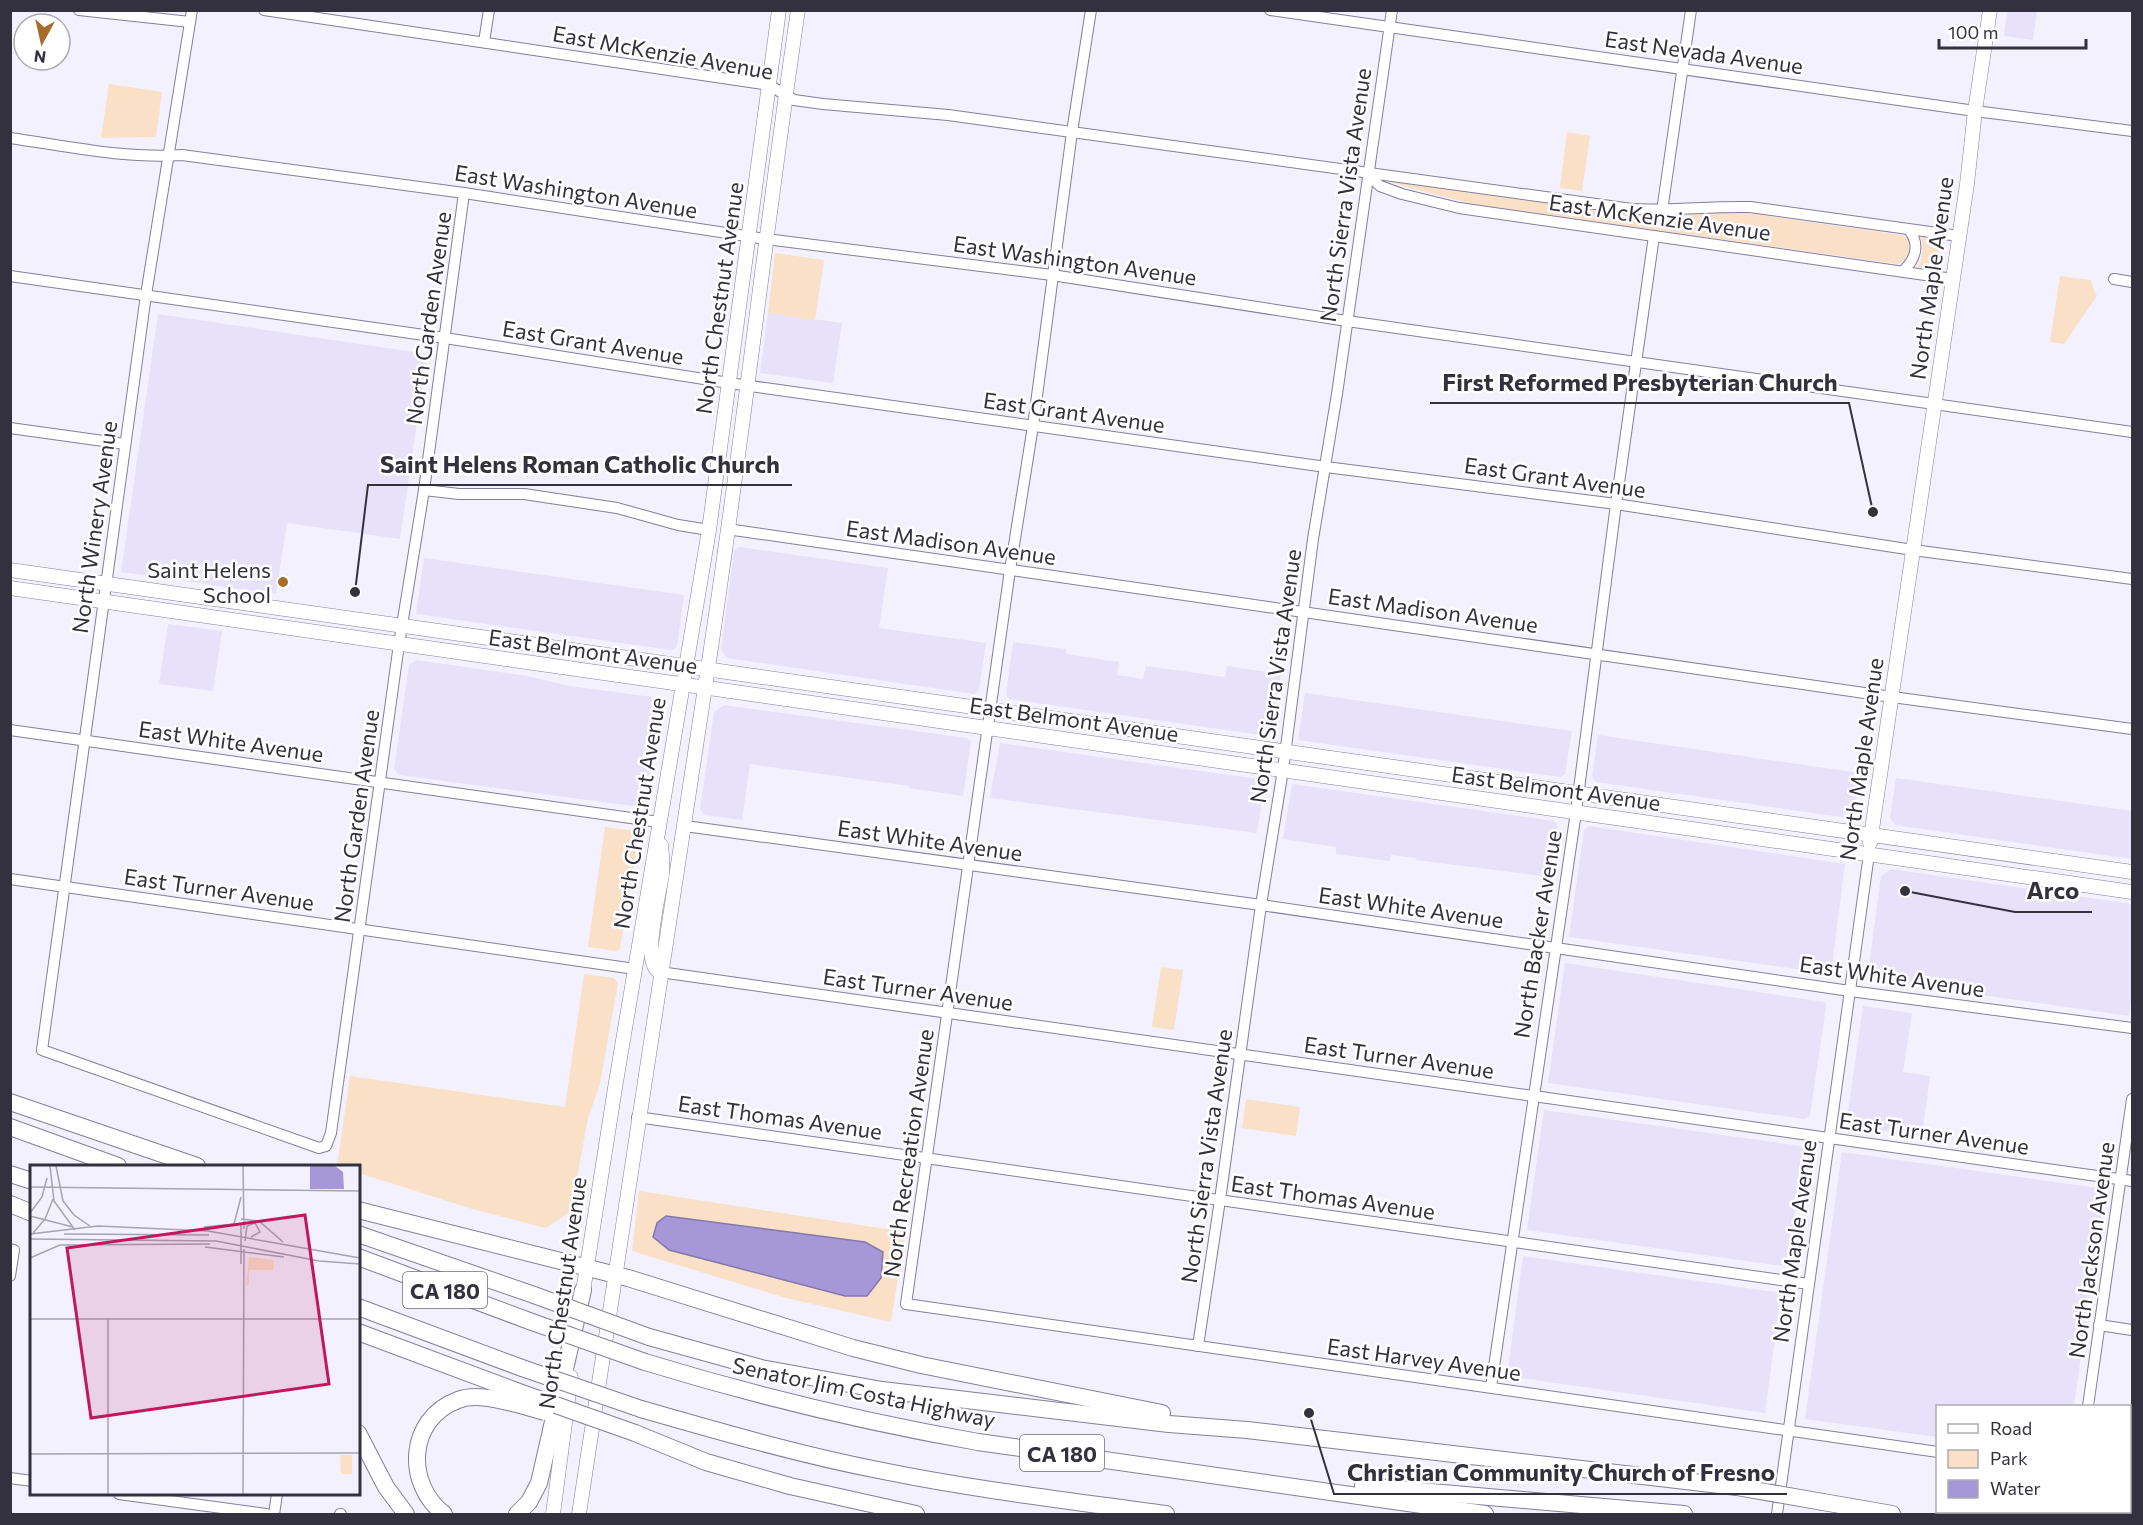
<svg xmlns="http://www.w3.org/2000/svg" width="2143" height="1525" font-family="Commissioner,sans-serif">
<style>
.built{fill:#e7e2fa}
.green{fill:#fae0c7}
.water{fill:#a697d8;stroke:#8478aa;stroke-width:1.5}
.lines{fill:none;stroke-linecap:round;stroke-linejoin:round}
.minor-casing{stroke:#847e9c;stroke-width:12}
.major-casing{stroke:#847e9c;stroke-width:15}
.highway-casing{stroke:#847e9c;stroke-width:18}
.minor{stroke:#fff;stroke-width:10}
.major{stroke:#fff;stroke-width:14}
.highway{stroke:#fff;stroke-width:16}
.highway-bridge-casing{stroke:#847e9c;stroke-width:18;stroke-linecap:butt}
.highway-bridge{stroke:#fff;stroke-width:16}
.poi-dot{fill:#a66d2b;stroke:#fff;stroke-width:2}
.labels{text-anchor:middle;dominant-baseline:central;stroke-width:5;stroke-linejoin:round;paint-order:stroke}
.shield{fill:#fff;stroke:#706f78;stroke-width:1.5}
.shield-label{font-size:21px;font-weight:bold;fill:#33313e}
.street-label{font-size:22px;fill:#33313e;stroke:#fff}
.poi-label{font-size:22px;fill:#33313e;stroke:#fff;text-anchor:end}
.inset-road{fill:none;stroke:#a6a4b1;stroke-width:1.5}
.view{fill:#c2185b;fill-opacity:0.15;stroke:#c2185b;stroke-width:3}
.inset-edge{fill:none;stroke:#33313e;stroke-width:3}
.leader{fill:none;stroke:#33313e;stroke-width:2}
.callout-dot{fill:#33313e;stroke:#fff;stroke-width:2}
.callout-label{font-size:24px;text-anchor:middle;font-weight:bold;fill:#33313e;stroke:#fff;stroke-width:5;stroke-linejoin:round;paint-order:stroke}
</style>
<rect width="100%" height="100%" fill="#f3f1fe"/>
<!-- built -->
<g class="built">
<path d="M 2007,11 L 2037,11 L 2033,40 L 2004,36 Z"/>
<path d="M 768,313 L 842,323 L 833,383 L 760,373 Z"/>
<path d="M 158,314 L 427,354 L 400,539 L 287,523 L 276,594 L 121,572 Z"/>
<path d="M 739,547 L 888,568 L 879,628 L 986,643 L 979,690 L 974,694 L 727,658 L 721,650 L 734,550 Z"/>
<path d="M 424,558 L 684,595 L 677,647 L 671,650 L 416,614 Z"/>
<path d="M 168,624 L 222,631 L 213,691 L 159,684 Z"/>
<path d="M 1013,642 L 1066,649 L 1066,654 L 1119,662 L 1117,675 L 1143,679 L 1146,666 L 1225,677 L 1227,666 L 1281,674 L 1272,733 L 1268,736 L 1009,699 L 1006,694 Z"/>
<path d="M 417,660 L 527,676 L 570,686 L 652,697 L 659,707 L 647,803 L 641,807 L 399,775 L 394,769 L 409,665 Z"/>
<path d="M 1305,693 L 1572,731 L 1565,774 L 1560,777 L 1298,740 Z"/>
<path d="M 724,705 L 967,738 L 971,742 L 963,796 L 909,788 L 909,786 L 750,764 L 742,820 L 705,815 L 700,809 L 714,712 Z"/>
<path d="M 1598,735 L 1860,773 L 1854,814 L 1848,818 L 1596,782 L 1592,777 Z"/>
<path d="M 1000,743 L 1265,780 L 1257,833 L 990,798 Z"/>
<path d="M 1896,778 L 2132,811 L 2132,859 L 1895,825 L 1890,818 Z"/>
<path d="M 1292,784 L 1554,821 L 1558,826 L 1550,877 L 1416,860 L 1416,858 L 1391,855 L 1389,861 L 1336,854 L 1336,847 L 1283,839 Z"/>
<path d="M 1589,826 L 1845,864 L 1831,974 L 1569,937 L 1584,830 Z"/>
<path d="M 1891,869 L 2132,904 L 2132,991 L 2129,1016 L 1871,979 L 1868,973 L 1881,876 Z"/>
<path d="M 1565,963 L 1825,1002 L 1826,1007 L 1810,1116 L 1804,1119 L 1548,1083 Z"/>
<path d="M 1863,1006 L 1912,1013 L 1903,1072 L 1930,1076 L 1922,1136 L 1846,1126 Z"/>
<path d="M 1544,1110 L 1801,1146 L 1805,1152 L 1786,1262 L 1781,1266 L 1527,1230 Z"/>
<path d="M 1842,1152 L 2105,1189 L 2074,1406 L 1938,1406 L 1937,1437 L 1805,1419 Z"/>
<path d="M 1523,1256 L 1781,1293 L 1765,1413 L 1507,1376 Z"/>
</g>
<!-- green -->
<g class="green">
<path d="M 109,84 L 162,92 L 156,137 L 101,138 Z"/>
<path d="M 1567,132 L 1590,136 L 1582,191 L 1560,188 Z"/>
<path d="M 1381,180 L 1650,218 L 1714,213 L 1747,213 L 1902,235 L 1909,241 C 1910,252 1909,261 1897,264 L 1472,204 Z"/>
<path d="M 1921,237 L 1937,240 L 1940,243 L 1937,269 L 1917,267 C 1923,259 1924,247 1921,237 Z"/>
<path d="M 775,253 L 824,260 L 815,320 L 768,313 Z"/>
<path d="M 2060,276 L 2091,280 L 2093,288 L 2097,296 L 2064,344 L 2050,342 Z"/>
<path d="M 605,827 L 637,831 L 639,835 L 620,949 L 616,951 L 588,947 Z"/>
<path d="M 1161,967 L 1183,970 L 1174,1030 L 1152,1027 Z"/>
<path d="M 584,974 L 614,978 L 618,983 L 600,1084 L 588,1118 L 571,1211 L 546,1228 L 469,1208 L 359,1173 L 358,1166 L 337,1166 L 350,1076 L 565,1107 Z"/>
<path d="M 1246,1099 L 1300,1107 L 1296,1136 L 1242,1128 Z"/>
<path d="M 639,1191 L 905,1232 L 891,1322 L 786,1298 L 632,1251 Z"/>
</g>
<!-- water -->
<path class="water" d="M 666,1216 L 865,1242 L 883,1252 L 881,1278 L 867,1296 L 845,1296 L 669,1250 L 653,1237 L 657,1223 Z"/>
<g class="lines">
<!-- minor casing -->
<g class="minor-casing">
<g id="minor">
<path d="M 79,10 L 190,22"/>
<path d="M 192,10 L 146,295 L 42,1050 L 319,1148 L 326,1146 L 331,1133 L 399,644 L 424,490 L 464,193"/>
<path d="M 264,10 L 769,85 L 794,100 L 823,104 L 948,115 L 1632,209 C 1671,211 1710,206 1750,207 L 1959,236"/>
<path d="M 1091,10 L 1072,132 L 1033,426 L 1010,570 L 906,1304 L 1938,1452"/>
<path d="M 1270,10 L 1975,111 L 2132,131"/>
<path d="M 484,42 L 489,10"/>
<path d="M 10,138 C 67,146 124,159 182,155 L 464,193 L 766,239 L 1052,275 L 1347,321 L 2132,432"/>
<path d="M 1368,174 L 1380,186 L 1402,194 L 1459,208 L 1953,279"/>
<path d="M 1662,211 L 1691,10"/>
<path d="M 1903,271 C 1916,259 1920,244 1909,230"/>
<path d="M 10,276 L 445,338 L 729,383 L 1326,467 L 1616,504 L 1913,550 L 2132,579"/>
<path d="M 2114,279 L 2132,282"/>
<path d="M 10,428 L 125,444"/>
<path d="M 424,490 L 459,494 L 524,494 L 617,508 L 678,525 L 709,530"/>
<path d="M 727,529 L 1892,697 L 2132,729"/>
<path d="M 10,730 L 659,822"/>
<path d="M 685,826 L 1261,905 L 1850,991 L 2132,1028"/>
<path d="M 10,879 L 635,969"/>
<path d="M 660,972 L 2132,1181"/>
<path d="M 637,1117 L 1809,1284"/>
<path d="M 10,1249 L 14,1250 L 10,1276"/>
<path d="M 2099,1325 L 2132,1330"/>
<path d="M 1198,1346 L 1220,1200 L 1261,905 L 1283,770 L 1313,539 L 1337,394 L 1392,10"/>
<path d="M 1491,1387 L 1576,812 L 1616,504 L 1654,236"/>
<path d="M 2088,1406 L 2132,1099"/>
<path d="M 10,1478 L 32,1481"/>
<path d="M 2130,1479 L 2132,1479"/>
<path d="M 119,1494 L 266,1514"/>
<path d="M 274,1514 L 277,1494"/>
<path d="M 340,1514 L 341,1514"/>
<path d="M 1777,1514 L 1869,854"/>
</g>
</g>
<!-- major casing -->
<g class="major-casing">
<g id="major">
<path d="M 10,570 L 2132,872"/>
<path d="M 10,588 L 2132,892"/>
<path d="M 1870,843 L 1967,184 L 1975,111 L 1990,10"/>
<path d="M 660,972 C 640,964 660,892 662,874 C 663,864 662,854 661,845"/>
<path d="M 582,1298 L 615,1088 L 709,530 L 779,10"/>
<path d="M 553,1514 L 571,1377"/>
<path d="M 579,1514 C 620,1230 665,946 709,661 C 742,445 766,227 798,10"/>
</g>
</g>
<!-- highway casing -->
<g class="highway-casing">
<g id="highway">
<path d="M 10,1102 L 197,1166"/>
<path d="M 10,1127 L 118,1166"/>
<path d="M 10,1174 L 32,1181"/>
<path d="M 10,1204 L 32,1213"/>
<path d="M 358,1210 L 628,1278 L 853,1348 L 921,1365 L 1162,1413"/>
<path d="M 358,1234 L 534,1295"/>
<path d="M 358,1257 L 532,1322"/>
<path d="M 358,1307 L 522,1368"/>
<path d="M 358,1332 L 519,1392"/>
<path d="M 649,1337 L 761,1368 L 882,1390 L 1169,1424 L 1247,1430 L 1737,1487"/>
<path d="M 645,1362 C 756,1396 864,1422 978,1442 L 1485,1514"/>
<path d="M 641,1409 C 721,1432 801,1455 883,1471 C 976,1490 1072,1501 1166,1514"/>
<path d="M 358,1433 L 386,1487 L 406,1514"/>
<path d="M 635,1433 L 706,1462 L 790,1486 L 916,1514"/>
<path d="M 1363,1486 L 1684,1514"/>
<path d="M 1823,1502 L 1892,1514"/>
<path d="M 444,1514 C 405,1484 407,1419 458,1400 C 476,1393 499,1400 517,1404"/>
<path d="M 517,1514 L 529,1502 L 539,1483 L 583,1290"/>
</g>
</g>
<!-- minor -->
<use href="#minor" class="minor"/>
<!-- major -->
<use href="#major" class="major"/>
<!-- highway -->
<use href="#highway" class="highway"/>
<!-- highway-bridge casing -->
<g class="highway-bridge-casing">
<g id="highway-bridge">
<path d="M 534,1295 L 649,1337"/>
<path d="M 532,1322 L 645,1362"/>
<path d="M 522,1368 L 641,1409"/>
<path d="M 519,1392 L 635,1433"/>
<path d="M 517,1404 L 545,1412"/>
<path d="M 1737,1487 L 1823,1502"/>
</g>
</g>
<!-- highway-bridge -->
<use href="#highway-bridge" class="highway-bridge"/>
</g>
<!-- markers -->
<circle class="poi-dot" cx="283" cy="582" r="6"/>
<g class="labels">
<!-- shield labels -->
<g class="shield">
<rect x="403" y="1272" width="84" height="36" rx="4.5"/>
<rect x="1020" y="1435" width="84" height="36" rx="4.5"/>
</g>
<g class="shield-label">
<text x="445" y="1290">CA 180</text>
<text x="1062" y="1453">CA 180</text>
</g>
<!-- street labels -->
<g class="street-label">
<text transform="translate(663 52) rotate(10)">East McKenzie Avenue</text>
<text transform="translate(1704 52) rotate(8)">East Nevada Avenue</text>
<text transform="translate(576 191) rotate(9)">East Washington Avenue</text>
<text transform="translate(1345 195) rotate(-82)">North Sierra Vista Avenue</text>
<text transform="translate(1660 217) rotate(8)">East McKenzie Avenue</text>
<text transform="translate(1075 260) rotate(8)">East Washington Avenue</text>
<text transform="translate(1931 278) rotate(-82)">North Maple Avenue</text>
<text transform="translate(719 298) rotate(-82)">North Chestnut Avenue</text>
<text transform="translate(428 318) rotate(-82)">North Garden Avenue</text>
<text transform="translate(593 342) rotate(9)">East Grant Avenue</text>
<text transform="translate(1074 412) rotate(8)">East Grant Avenue</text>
<text transform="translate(1555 477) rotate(8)">East Grant Avenue</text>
<text transform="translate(94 527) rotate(-82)">North Winery Avenue</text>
<text transform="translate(951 542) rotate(8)">East Madison Avenue</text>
<text transform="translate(1433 610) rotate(8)">East Madison Avenue</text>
<text transform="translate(593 651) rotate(8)">East Belmont Avenue</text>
<text transform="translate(1275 676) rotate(-82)">North Sierra Vista Avenue</text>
<text transform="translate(1074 719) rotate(8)">East Belmont Avenue</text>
<text transform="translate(231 741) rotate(8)">East White Avenue</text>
<text transform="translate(1861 759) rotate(-82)">North Maple Avenue</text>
<text transform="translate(1556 788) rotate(8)">East Belmont Avenue</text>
<text transform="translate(639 813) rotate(-81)">North Chestnut Avenue</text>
<text transform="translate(356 816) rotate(-82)">North Garden Avenue</text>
<text transform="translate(930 840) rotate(8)">East White Avenue</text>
<text transform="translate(219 889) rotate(8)">East Turner Avenue</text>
<text transform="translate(1411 907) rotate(8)">East White Avenue</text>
<text transform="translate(1537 934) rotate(-81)">North Backer Avenue</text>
<text transform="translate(1892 976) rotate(8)">East White Avenue</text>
<text transform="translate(918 989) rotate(8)">East Turner Avenue</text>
<text transform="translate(1399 1057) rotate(8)">East Turner Avenue</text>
<text transform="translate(780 1117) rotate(8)">East Thomas Avenue</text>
<text transform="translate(1934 1133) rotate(8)">East Turner Avenue</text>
<text transform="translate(908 1153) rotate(-82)">North Recreation Avenue</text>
<text transform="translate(1206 1156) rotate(-82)">North Sierra Vista Avenue</text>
<text transform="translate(1333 1197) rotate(8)">East Thomas Avenue</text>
<text transform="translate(1794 1241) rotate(-82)">North Maple Avenue</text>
<text transform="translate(2091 1250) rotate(-82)">North Jackson Avenue</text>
<text transform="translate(562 1293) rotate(-82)">North Chestnut Avenue</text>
<text transform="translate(1424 1359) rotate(8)">East Harvey Avenue</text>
<text transform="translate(864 1392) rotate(12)">Senator Jim Costa Highway</text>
</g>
<!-- poi labels -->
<g class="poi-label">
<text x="271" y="569">Saint Helens<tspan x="271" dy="25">School</tspan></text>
</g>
</g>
<!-- overview -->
<g transform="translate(30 1165)">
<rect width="330" height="330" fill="#f3f1fe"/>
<path d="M 219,92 L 244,95 L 243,105 L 219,105 L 219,120 L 216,120 ZM 310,290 L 322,290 L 322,309 L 311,309 Z" fill="#fae0c7"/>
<path d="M 280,1 L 305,1 L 313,7 L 314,24 L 280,24 Z" fill="#a697d8"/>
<path class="inset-road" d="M 20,1 L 24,36 L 45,65M 26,1 L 33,36 L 44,50 L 60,61M 213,1 L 214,64M 0,22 L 330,26M 0,48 L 12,32 L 17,13M 0,51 L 43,62M 211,54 L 229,56 L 253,77M 174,62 L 204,59 L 211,32M 3,68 L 15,54 L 23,34M 0,69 L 68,61 L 178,66 L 330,93M 34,69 L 179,70M 0,74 L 186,76 L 289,96 L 330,99M 215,76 L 217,61 L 225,58 L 230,67 L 221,72M 175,82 L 254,92M 0,93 L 30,80 L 180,79M 211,99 L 211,59M 0,154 L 330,154M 0,289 L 330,288M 78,329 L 78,154M 213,329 L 214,84"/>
<path class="view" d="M 275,50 L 299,219 L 61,253 L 37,83 Z"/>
<rect width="330" height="330" class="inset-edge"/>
</g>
<!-- callouts -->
<path class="leader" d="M1873 512L1849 403H1430M355 592L368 485H792M1905 891L2015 912H2092M1309 1413L1334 1494H1787"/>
<g class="callout-dot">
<circle cx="1873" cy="512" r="6"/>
<circle cx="355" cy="592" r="6"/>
<circle cx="1905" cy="891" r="6"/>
<circle cx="1309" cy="1413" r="6"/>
</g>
<g class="callout-label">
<text x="1640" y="391">First Reformed Presbyterian Church</text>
<text x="580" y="473">Saint Helens Roman Catholic Church</text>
<text x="2053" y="899">Arco</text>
<text x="1561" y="1481">Christian Community Church of Fresno</text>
</g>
<!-- border -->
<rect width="2143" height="1525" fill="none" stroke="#33313e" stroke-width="24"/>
<!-- legend -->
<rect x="1936" y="1405" width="195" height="108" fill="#ffffff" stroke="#adadb2" stroke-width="1.5"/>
<rect x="1948" y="1424" width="30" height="9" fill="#ffffff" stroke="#adadb2" stroke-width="1.5"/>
<text x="1990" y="1435" font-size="18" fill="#33313e">Road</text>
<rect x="1948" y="1450" width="30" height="18" fill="#fae0c7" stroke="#adadb2" stroke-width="1.5"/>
<text x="1990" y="1465" font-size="18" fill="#33313e">Park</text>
<rect x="1948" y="1480" width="30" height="18" fill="#a697d8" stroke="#adadb2" stroke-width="1.5"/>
<text x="1990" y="1495" font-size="18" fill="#33313e">Water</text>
<!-- north arrow -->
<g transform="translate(42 42) rotate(188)"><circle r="28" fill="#ffffff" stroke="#adadb2" stroke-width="1.5"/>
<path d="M0-4.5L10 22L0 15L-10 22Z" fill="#a66d2b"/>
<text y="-9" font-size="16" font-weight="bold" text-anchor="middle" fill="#33313e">N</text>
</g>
<!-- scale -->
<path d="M1939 39v9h147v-9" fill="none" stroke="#33313e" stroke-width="3"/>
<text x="1948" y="39" font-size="18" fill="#33313e" stroke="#ffffff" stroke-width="4.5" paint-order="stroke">100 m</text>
</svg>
